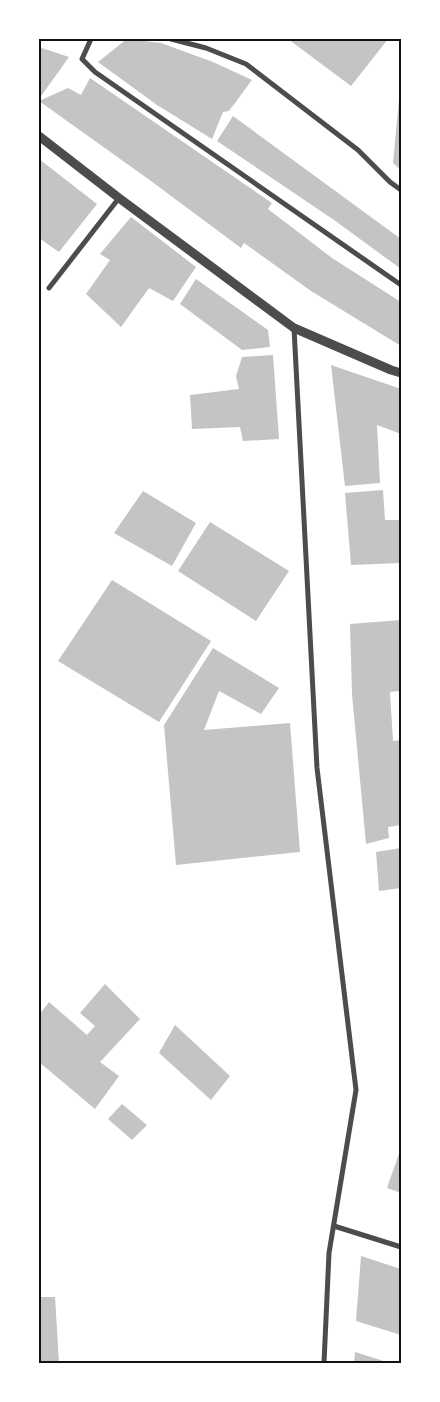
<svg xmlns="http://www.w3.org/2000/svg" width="440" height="1402" font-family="'PT Sans',sans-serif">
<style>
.building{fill:#c4c4c4}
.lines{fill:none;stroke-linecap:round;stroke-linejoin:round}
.minor{stroke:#4c4c4c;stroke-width:5}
.tertiary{stroke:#4c4c4c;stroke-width:9}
.neatline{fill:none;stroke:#111;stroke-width:2}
</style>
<rect width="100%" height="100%" fill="#fff"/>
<!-- building -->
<g class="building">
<path d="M 127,39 L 161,43 L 213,62 L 252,80 L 229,111 L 223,112 L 212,139 L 157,105 L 98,62 Z"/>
<path d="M 288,39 L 388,39 L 351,86 Z"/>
<path d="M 39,47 L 69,57 L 39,99 Z"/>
<path d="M 90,78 L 272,203 L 268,209 L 332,258 L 401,302 L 401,346 L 311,291 L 244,243 L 241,248 L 151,181 L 39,101 L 68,88 L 81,95 Z"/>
<path d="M 400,89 L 401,89 L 401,170 L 393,163 Z"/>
<path d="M 233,116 L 401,239 L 401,269 L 334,220 L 217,141 Z"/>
<path d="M 39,159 L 97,204 L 59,252 L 39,238 Z"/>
<path d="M 131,217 L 196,267 L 173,301 L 149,288 L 121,327 L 86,294 L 110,260 L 100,254 Z"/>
<path d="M 196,279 L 268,330 L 270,347 L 242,350 L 180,304 Z"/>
<path d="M 273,355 L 279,439 L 243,441 L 240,427 L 192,429 L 190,395 L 239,389 L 236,376 L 242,357 Z"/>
<path d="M 331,365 L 401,389 L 401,434 L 377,425 L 380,483 L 345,486 Z"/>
<path d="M 383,490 L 385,520 L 401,520 L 401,563 L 351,565 L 345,493 Z"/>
<path d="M 143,491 L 196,523 L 172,566 L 114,533 Z"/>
<path d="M 210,522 L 289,571 L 256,621 L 178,571 Z"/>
<path d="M 112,580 L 211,641 L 159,722 L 58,661 Z"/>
<path d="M 401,620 L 400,691 L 390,692 L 393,741 L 401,740 L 401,825 L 388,827 L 389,838 L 366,844 L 352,694 L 350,624 Z"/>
<path d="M 213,648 L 279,688 L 261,714 L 219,691 L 204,730 L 290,723 L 300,852 L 176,865 L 164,725 Z"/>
<path d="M 401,848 L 401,888 L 379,891 L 376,852 Z"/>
<path d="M 105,984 L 140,1019 L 100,1062 L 119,1076 L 95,1109 L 39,1062 L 39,1015 L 49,1002 L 87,1035 L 95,1026 L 80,1013 Z"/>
<path d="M 175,1025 L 230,1076 L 211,1100 L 159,1053 Z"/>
<path d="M 122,1104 L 147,1125 L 132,1140 L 108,1119 Z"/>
<path d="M 401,1148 L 401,1193 L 387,1188 Z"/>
<path d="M 361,1256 L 401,1269 L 401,1335 L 356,1321 Z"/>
<path d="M 39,1297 L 55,1297 L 59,1363 L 39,1363 Z"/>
<path d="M 355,1352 L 390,1363 L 354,1363 Z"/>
</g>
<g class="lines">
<!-- minor -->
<g class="minor">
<path d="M 91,39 L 82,59 L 95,72 L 401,285"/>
<path d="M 171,39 L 206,48 L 246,64 L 358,150 L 390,182 L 401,190"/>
<path d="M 49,288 L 119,198"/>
<path d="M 294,328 L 317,768 L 356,1090 L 329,1253 L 324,1363"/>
<path d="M 334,1226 L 401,1247"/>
</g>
<!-- tertiary -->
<path class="tertiary" d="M 39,136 L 119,198 L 294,328 L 391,370 L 401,373"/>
</g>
<!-- border -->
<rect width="440" height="1402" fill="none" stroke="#ffffff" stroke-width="80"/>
<rect x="40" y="40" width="360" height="1322" class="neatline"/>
</svg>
